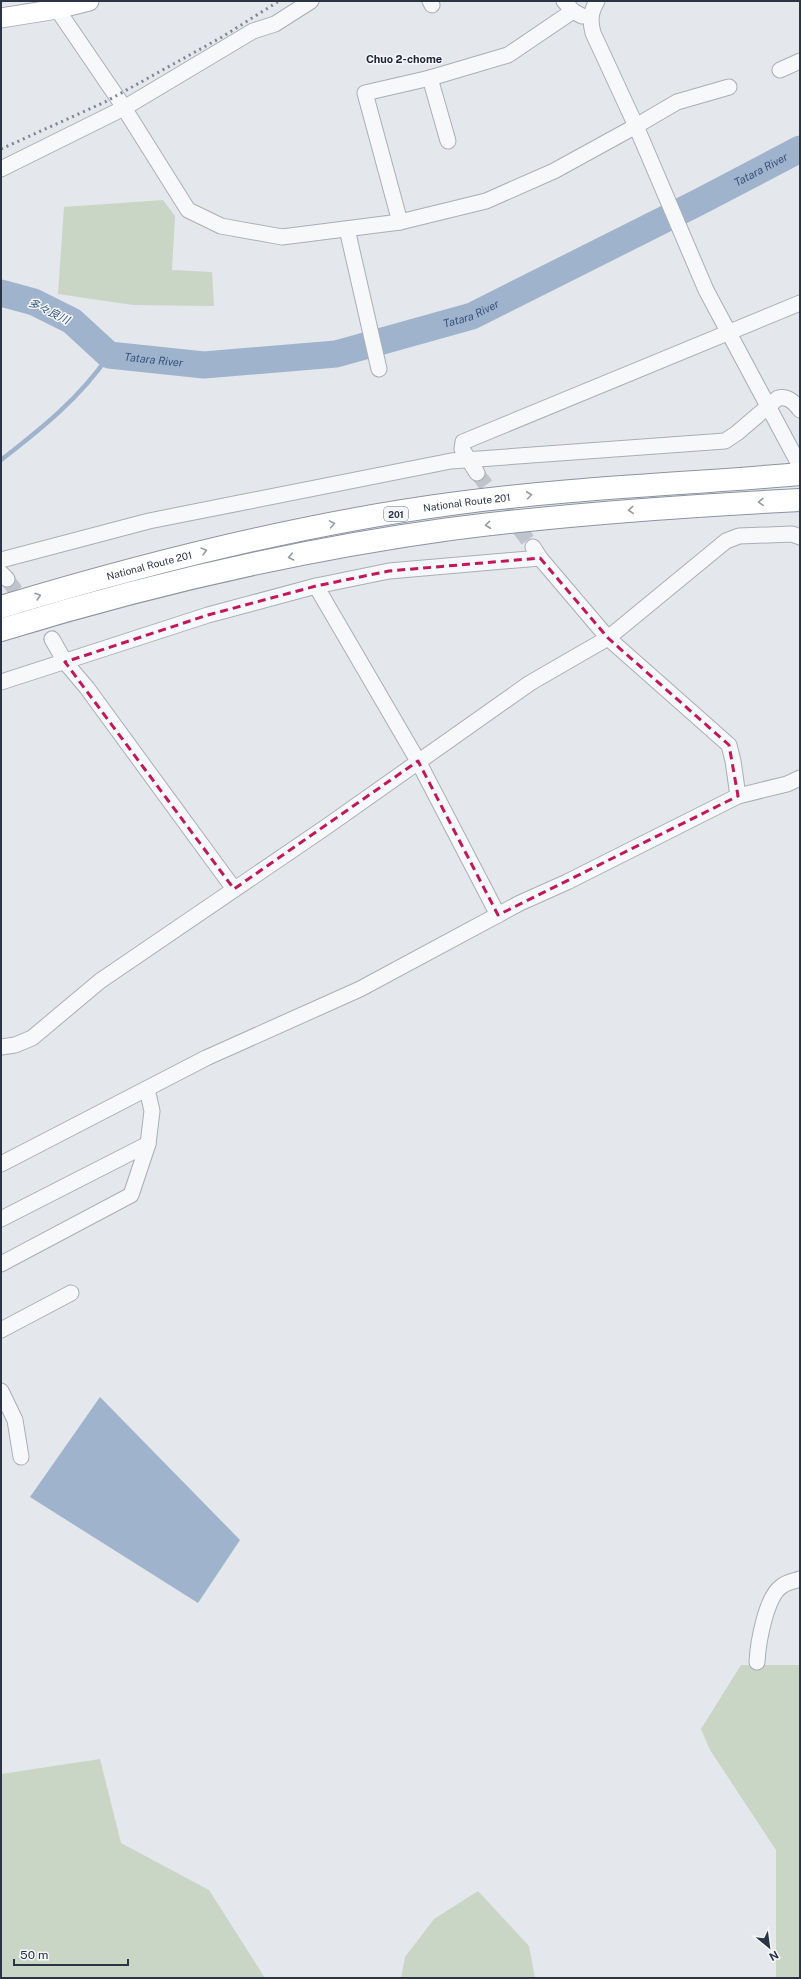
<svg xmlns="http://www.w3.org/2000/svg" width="801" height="1979" font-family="'Public Sans','Noto Sans JP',sans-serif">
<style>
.green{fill:#c9d6c5}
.water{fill:#9fb4cc}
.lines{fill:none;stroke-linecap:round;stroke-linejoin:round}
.stream{stroke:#9fb4cc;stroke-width:4.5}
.river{stroke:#9fb4cc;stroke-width:27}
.minor-tunnel{stroke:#bfc3cb;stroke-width:15;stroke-dasharray:15 8;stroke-linecap:butt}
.minor-casing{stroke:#a9aeb7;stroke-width:17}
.major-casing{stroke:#a3abb8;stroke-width:21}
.highway-casing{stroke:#8b94a3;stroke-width:24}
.minor{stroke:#f7f8fa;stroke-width:15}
.major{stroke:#fff;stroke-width:19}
.highway{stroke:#fff;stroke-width:22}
.rail{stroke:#7d8696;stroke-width:3;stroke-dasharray:2 4;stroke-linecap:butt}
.oneway{stroke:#959aa2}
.marked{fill:none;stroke:#c2185b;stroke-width:3;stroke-dasharray:8 5;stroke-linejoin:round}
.labels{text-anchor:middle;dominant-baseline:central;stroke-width:3;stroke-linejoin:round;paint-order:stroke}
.shield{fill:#f4f6f9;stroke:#676e7b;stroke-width:1}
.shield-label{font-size:9px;font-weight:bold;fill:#2b3445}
.street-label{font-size:10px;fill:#2b3445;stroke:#f4f6f9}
.neighbourhood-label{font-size:11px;font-weight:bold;fill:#1d2536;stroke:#f4f6f9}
.water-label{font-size:11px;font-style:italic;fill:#34527a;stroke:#f4f6f9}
</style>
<rect width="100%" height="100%" fill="#e4e7ec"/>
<!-- green -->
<g class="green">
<path d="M 163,200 L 175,216 L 172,270 L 212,272 L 214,306 L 133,305 L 58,294 L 64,207 Z"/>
<path d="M 741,1665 L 800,1665 L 800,1978 L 776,1978 L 776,1850 L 710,1750 L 701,1729 Z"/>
<path d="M 100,1759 L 121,1843 L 209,1890 L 265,1978 L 1,1978 L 1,1774 Z"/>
<path d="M 478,1891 L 529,1946 L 535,1978 L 401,1978 L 405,1957 L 434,1919 Z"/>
</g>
<!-- water -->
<path class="water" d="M 100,1397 L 240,1540 L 198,1603 L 30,1497 Z"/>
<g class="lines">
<!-- stream -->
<path class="stream" d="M 1,460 C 41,429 81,397 109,355"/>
<!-- river -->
<path class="river" id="s1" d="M 1,293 L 34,302 L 72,321 L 109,355 L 204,365 L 336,354 L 472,316 L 699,202 L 800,149"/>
<!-- minor-tunnel -->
<g class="minor-tunnel">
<path d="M 477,473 L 533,547"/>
<path d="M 7,579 L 52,639"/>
</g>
<!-- minor casing -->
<g class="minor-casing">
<g id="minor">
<path d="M 56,1 L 57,9 L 119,100 L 188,210 L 221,226 L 282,237 L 400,222 L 486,201 L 554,171 L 636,126 L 677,102 L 729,87"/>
<path d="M 430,1 L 432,5"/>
<path d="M 564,1 L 573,11 L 582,16"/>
<path d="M 597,1 C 590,13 590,21 593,33 L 636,126 L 706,290 L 800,466"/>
<path d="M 780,70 L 800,61"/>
<path d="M 430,78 L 448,141"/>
<path d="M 1,169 L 124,108 L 253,31 L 275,24 L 311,1"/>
<path d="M 400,222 L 365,93 L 430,78 L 508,55 L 573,11"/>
<path d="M 347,229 L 379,369"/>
<path d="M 477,473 L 462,449 L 463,442 L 800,303"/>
<path d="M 533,547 L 540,558 L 608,638 L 729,745 L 733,761 L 738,796"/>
<path d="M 1,560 L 149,521 L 451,461 L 725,441 L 737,433 L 778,398 C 788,396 794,402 800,410"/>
<path d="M 1,573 L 7,579"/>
<path d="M 316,586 L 418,761 L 498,915"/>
<path d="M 52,639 L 65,662 L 87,688 L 234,889"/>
<path d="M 1,682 L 208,615 L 316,586 L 389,571 L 540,558"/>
<path d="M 1,1047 L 15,1045 L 32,1038 L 100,981 L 326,827 L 530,683 L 608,638 L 726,541 L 739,536 L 792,534 L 800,537"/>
<path d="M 147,1089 L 152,1111 L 148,1144"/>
<path d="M 1,1164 L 206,1058 L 360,989 L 520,903 L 567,882 L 738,796 L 787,784 L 800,778"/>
<path d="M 1,1219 L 148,1144 L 131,1195 L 1,1264"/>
<path d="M 1,1330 L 71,1293"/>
<path d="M 1,1391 L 15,1420 L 21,1457"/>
<path d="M 757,1662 C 758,1643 766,1596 782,1586 C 787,1582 795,1581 800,1579"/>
</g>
</g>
<!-- major casing -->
<g class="major-casing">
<path id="major" d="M 1,18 L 57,9 L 89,1"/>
</g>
<!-- highway casing -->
<g class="highway-casing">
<g id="highway">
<path id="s2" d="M 1,607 C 150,562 304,523 458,503 C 572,488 686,484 800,474"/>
<path d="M 1,630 C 148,585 298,550 450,529 C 566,514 683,506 800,500"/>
</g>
</g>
<!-- minor -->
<use href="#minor" class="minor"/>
<!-- major -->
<use href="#major" class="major"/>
<!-- highway -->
<use href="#highway" class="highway"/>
<!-- rail -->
<path class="rail" d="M 1,149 L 105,102 L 222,37 L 279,1"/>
</g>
<!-- one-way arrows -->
<defs><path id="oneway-chevron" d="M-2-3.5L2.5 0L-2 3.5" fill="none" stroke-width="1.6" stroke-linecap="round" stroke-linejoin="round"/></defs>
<g class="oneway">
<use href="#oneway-chevron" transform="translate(529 495) rotate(-7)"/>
<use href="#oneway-chevron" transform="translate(761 502) rotate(177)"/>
<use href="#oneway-chevron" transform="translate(631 510) rotate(175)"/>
<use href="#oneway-chevron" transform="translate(332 524) rotate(-10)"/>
<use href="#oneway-chevron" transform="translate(488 525) rotate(173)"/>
<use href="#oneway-chevron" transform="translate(204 551) rotate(-15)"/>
<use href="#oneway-chevron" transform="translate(291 557) rotate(168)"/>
<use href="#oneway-chevron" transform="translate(38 596) rotate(-17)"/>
</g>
<!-- marked area -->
<path class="marked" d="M 540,558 L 608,638 L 729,745 L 738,796 L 498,915 L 418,761 L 234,889 L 65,662 L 208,615 L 316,586 L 389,571 Z"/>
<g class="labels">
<!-- shield labels -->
<rect class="shield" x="384" y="507" width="24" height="14" rx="3"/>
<g class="shield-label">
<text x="396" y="514">201</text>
</g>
<!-- street labels -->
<g class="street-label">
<text stroke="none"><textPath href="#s2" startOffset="478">National Route 201</textPath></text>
<text stroke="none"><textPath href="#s2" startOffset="154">National Route 201</textPath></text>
</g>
<!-- neighbourhood labels -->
<g class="neighbourhood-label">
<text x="404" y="59">Chuo 2-chome</text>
</g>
<!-- water labels -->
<g class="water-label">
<text stroke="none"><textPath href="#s1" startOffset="820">Tatara River</textPath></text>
<text transform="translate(49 311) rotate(26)">多々良川</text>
<text stroke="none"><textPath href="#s1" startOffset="496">Tatara River</textPath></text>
<text stroke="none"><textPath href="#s1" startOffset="172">Tatara River</textPath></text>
</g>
</g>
<!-- border -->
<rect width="801" height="1979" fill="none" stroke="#2b3445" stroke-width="4"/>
<!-- north arrow -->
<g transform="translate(769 1947) rotate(151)" stroke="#f4f6f9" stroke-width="3" paint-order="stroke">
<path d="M0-3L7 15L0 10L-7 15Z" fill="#2b3445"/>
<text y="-6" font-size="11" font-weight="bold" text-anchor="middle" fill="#2b3445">N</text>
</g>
<!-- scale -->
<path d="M14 1959v6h114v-6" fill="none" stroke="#2b3445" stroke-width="2"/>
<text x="20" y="1959" font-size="12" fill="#2b3445" stroke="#f4f6f9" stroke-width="3" paint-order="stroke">50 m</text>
</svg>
